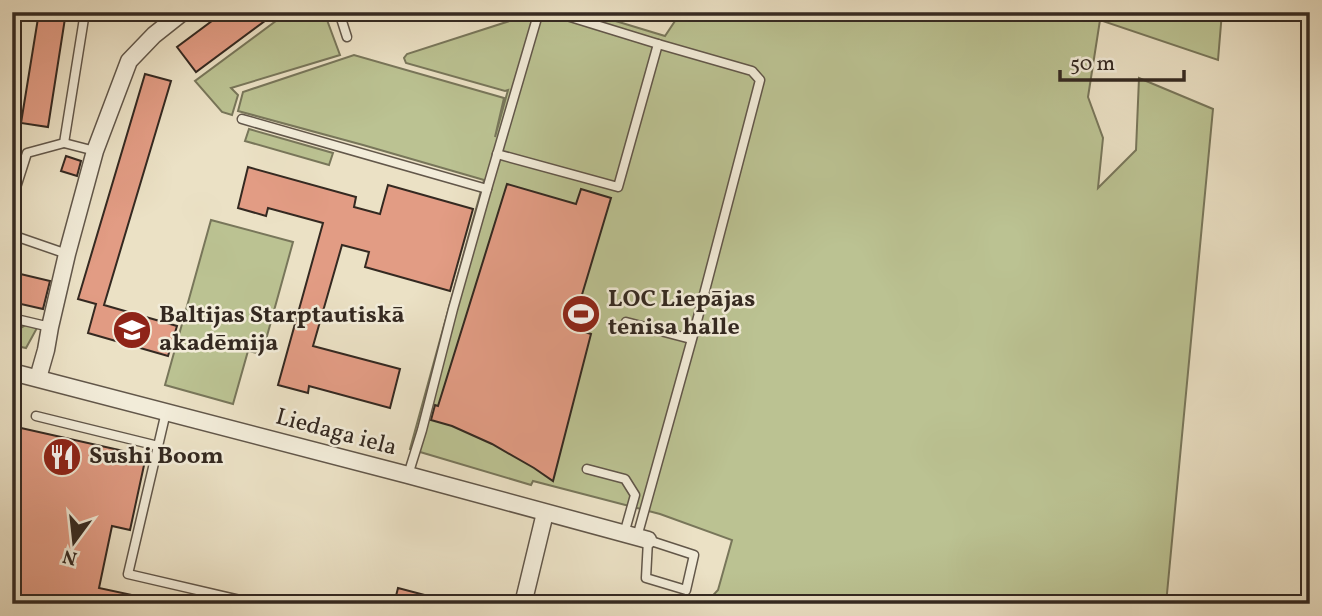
<svg xmlns="http://www.w3.org/2000/svg" width="1322" height="616" font-family="Vollkorn,serif">
<style>
.green{fill:#bbc292;stroke:#78765a;stroke-width:2}
.building{fill:#e29c84;stroke:#342921;stroke-width:2}
.lines{fill:none;stroke-linecap:round;stroke-linejoin:round}
.service-casing{stroke:#62574a;stroke-width:11}
.minor-casing{stroke:#62574a;stroke-width:19}
.service{stroke:#f2ecd9;stroke-width:8}
.minor{stroke:#f2ecd9;stroke-width:16}
.labels{text-anchor:middle;dominant-baseline:central;stroke-width:5;stroke-linejoin:round;paint-order:stroke}
.poi-label{font-size:24px;font-weight:bold;fill:#342921;stroke:#f2ecd9;text-anchor:start}
.street-label{font-size:24px;fill:#342921;stroke:#f2ecd9}
</style>
<rect width="100%" height="100%" fill="#ebe1c5"/>
<filter id="stains"><feTurbulence type="fractalNoise" baseFrequency=".00286" numOctaves="4"/><feColorMatrix values="0 0 0 0 .2 0 0 0 0 .09 0 0 0 0 .02 0 0 0 .5 -.17"/></filter>
<radialGradient id="worn" r=".72"><stop offset=".6" stop-color="#630" stop-opacity="0"/><stop offset="1" stop-color="#630" stop-opacity=".3"/></radialGradient>
<!-- green -->
<g class="green">
<path d="M 288,12 L 324,12 L 340,55 L 231,88 L 238,95 L 232,115 L 222,112 L 195,81 Z"/>
<path d="M 530,12 L 586,12 L 665,36 L 681,12 L 1222,12 L 1218,60 L 1100,20 L 1088,97 L 1103,138 L 1098,188 L 1136,150 L 1139,78 L 1213,109 L 1166,604 L 705,604 L 718,590 L 732,540 L 660,514 L 533,481 L 531,485 L 410,449 L 484,180 L 363,145 L 238,111 L 243,92 L 354,55 L 504,98 L 495,137 L 508,90 L 505,91 L 406,63 L 404,58 L 407,54 L 522,17 L 528,19 Z"/>
<path d="M 249,129 L 333,153 L 329,165 L 245,141 Z"/>
<path d="M 211,220 L 293,242 L 262,354 L 248,351 L 233,404 L 165,385 Z"/>
<path d="M 26,325 L 37,328 L 26,348 L 12,345 L 12,333 Z"/>
</g>
<!-- building -->
<g class="building">
<path d="M 39,12 L 66,12 L 48,127 L 21,123 Z"/>
<path d="M 224,12 L 277,12 L 196,72 L 177,47 Z"/>
<path d="M 145,74 L 171,81 L 104,305 L 177,326 L 168,356 L 88,333 L 96,304 L 78,299 Z"/>
<path d="M 66,156 L 81,161 L 77,176 L 61,171 Z"/>
<path d="M 248,167 L 356,197 L 354,207 L 380,214 L 388,185 L 473,209 L 450,291 L 365,267 L 369,252 L 342,245 L 313,346 L 400,369 L 390,408 L 309,386 L 308,393 L 278,385 L 323,223 L 268,208 L 266,216 L 238,208 Z"/>
<path d="M 507,184 L 576,204 L 581,189 L 611,198 L 572,328 L 591,334 L 553,481 L 534,468 L 492,444 L 452,426 L 431,420 L 435,405 L 438,406 Z"/>
<path d="M 12,272 L 50,281 L 43,309 L 12,302 Z"/>
<path d="M 12,426 L 146,456 L 130,530 L 112,526 L 99,588 L 146,598 L 145,604 L 12,604 Z"/>
<path d="M 398,588 L 440,599 L 440,604 L 394,604 Z"/>
</g>
<g class="lines">
<!-- service casing -->
<g class="service-casing">
<g id="service">
<path d="M 339,12 L 347,37"/>
<path d="M 554,12 L 658,44 L 752,71 L 760,80 L 697,321 L 637,537"/>
<path d="M 242,119 L 487,189"/>
<path d="M 64,143 L 95,151"/>
<path d="M 497,154 L 618,187 L 658,44"/>
<path d="M 12,200 L 27,153 L 64,143 L 85,12"/>
<path d="M 12,235 L 67,254"/>
<path d="M 12,318 L 50,327"/>
<path d="M 626,322 L 691,339"/>
<path d="M 166,412 L 128,574 L 257,604"/>
<path d="M 36,416 L 158,446"/>
<path d="M 587,469 L 625,479 L 635,495 L 624,534"/>
<path d="M 408,475 L 422,430 L 453,309 L 487,189 L 537,18 L 549,12"/>
<path d="M 648,540 L 694,555 L 686,590 L 646,578 Z"/>
</g>
</g>
<!-- minor casing -->
<g class="minor-casing">
<g id="minor">
<path d="M 12,372 L 408,475 L 648,540"/>
<path d="M 38,378 L 46,350 L 50,327 L 67,254 L 95,151 L 129,61 L 154,35 L 183,12"/>
<path d="M 523,604 L 545,513"/>
</g>
</g>
<!-- service -->
<use href="#service" class="service"/>
<!-- minor -->
<use href="#minor" class="minor"/>
</g>
<!-- icons -->
<defs>
<g id="stadium-disc" transform="scale(2.0125)"><circle r="9.5" fill="#8f2418" stroke="#f2ecd9"/><path d="M0-5a6.5 5 0 1 0 0 10a6.5 5 0 1 0 0-10ZM-3.5-1.8h7v3.6h-7Z" fill="#fff"/></g>
<g id="university-disc" transform="scale(2.0125)"><circle r="9.5" fill="#8f2418" stroke="#f2ecd9"/><path d="M0-5L7-2L0 1L-7-2ZM-4 1L0 2.5L4 1V4Q0 6-4 4Z" fill="#fff"/></g>
<g id="restaurant-disc" transform="scale(2.0125)"><circle r="9.5" fill="#8f2418" stroke="#f2ecd9"/><path d="M-5-6h1v4h1v-4h1v4h1v-4h1v5L-1.5 .5V6h-2V.5L-5-1ZM5-6V6H3V1.5H1.5Q1.5-4 5-6Z" fill="#fff"/></g>
</defs>
<g fill-rule="evenodd">
<use href="#stadium-disc" x="581" y="314"/>
<use href="#university-disc" x="132" y="330"/>
<use href="#restaurant-disc" x="62" y="457"/>
</g>
<g class="labels">
<!-- poi labels -->
<g class="poi-label">
<text x="608" y="300">LOC Liepājas<tspan x="608" dy="28">tenisa halle</tspan></text>
<text x="159" y="316">Baltijas Starptautiskā<tspan x="159" dy="28">akadēmija</tspan></text>
<text x="89" y="457">Sushi Boom</text>
</g>
<!-- street labels -->
<g class="street-label">
<text transform="translate(336 433) rotate(15)">Liedaga iela</text>
</g>
</g>
<!-- margin -->
<rect width="1322" height="616" fill="none" stroke="#ebe1c5" stroke-width="42"/>
<rect x="14" y="14" width="1294" height="588" fill="none" stroke="#342921" stroke-width="3.5"/>
<rect x="21" y="21" width="1280" height="574" fill="none" stroke="#342921" stroke-width="2"/>
<!-- north arrow -->
<g transform="translate(74 542) rotate(195)" stroke="#f2ecd9" stroke-width="5" paint-order="stroke">
<path d="M0-5L12 26L0 18L-12 26Z" fill="#342921"/>
<text y="-10" font-size="19" font-weight="bold" text-anchor="middle" fill="#342921">N</text>
</g>
<!-- scale -->
<path d="M1060 70v10h124v-10" fill="none" stroke="#342921" stroke-width="3.5"/>
<text x="1070" y="70" font-size="21" fill="#342921" stroke="#f2ecd9" stroke-width="5" paint-order="stroke">50 m</text>
<rect width="100%" height="100%" filter="url(#stains)"/>
<rect width="100%" height="100%" fill="url(#worn)"/>
</svg>
